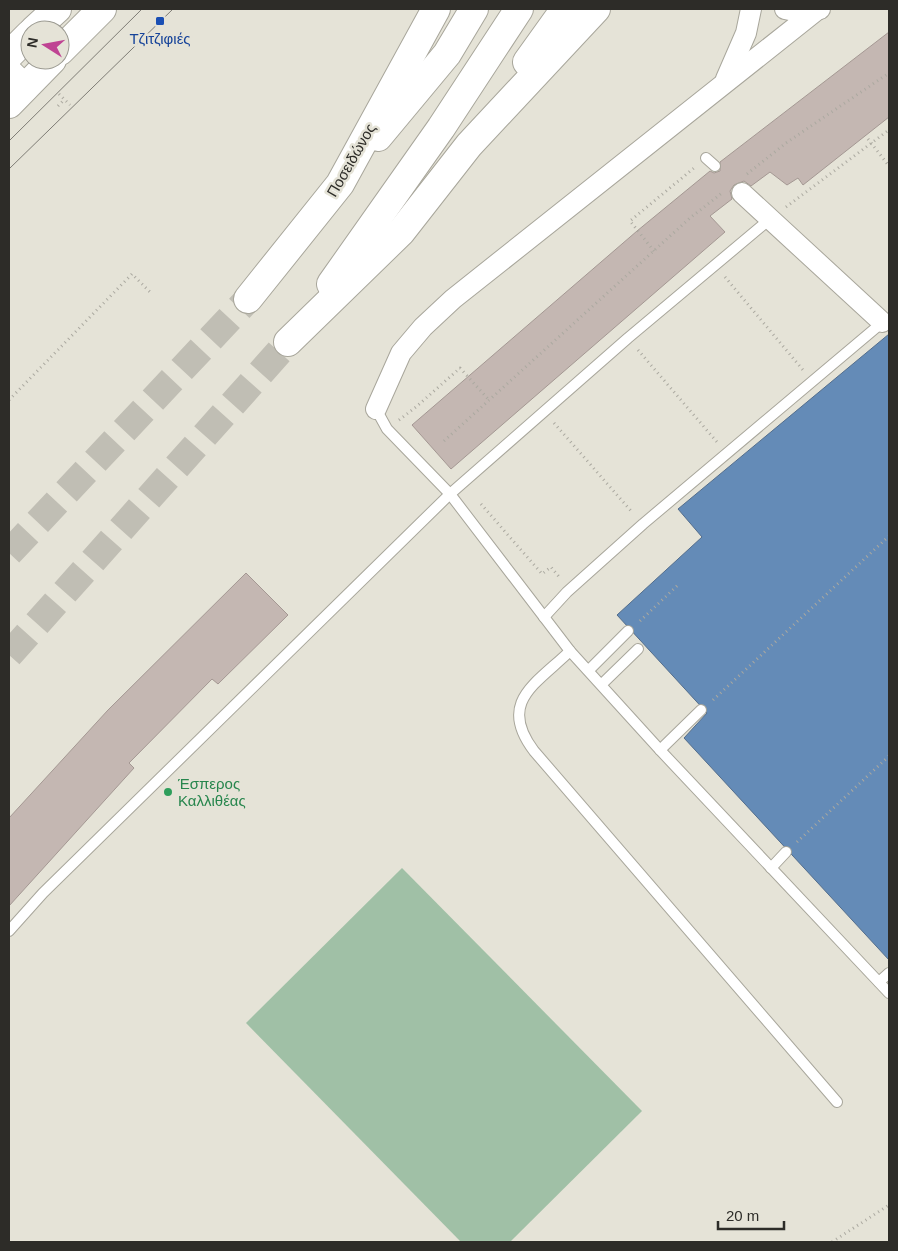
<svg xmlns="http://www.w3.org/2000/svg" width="898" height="1251" font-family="Arial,sans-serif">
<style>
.green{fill:#a0c0a6}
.water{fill:#648bb7;stroke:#546e8c}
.building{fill:#c4b7b2;stroke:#a49893}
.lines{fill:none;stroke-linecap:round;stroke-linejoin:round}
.highway-tunnel{stroke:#c0beb4;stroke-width:28;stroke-dasharray:28 14;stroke-linecap:butt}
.lane-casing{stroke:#a8a69b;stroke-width:12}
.street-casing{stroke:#a8a69b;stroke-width:22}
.secondary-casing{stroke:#a8a69b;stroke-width:30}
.primary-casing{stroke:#a8a69b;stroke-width:30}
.highway-casing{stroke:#a8a69b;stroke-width:30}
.path{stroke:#aba9a0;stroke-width:3;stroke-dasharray:1 4;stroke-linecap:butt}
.lane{stroke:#fff;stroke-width:10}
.street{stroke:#fff;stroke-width:20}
.secondary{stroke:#fff;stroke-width:28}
.primary{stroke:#fff;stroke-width:28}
.highway{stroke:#fff;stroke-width:28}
.tram{stroke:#7e7c75;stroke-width:1}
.transit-dot{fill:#1a4fb4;stroke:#e5e3d7;stroke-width:2}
.leisure-dot{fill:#2e9e5b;stroke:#e5e3d7;stroke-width:2}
.labels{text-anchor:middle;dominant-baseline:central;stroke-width:5;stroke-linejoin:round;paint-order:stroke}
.transit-label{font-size:15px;fill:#164399;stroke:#e5e3d7}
.street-label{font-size:15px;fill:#2d2c28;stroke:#e5e3d7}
.leisure-label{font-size:15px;fill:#27864d;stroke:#e5e3d7;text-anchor:start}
</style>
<rect width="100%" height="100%" fill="#e5e3d7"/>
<!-- green -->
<path class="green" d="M 402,868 L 642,1111 L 510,1242 L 461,1242 L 246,1023 Z"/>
<!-- water -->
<path class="water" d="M 889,334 L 889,960 L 684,738 L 707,713 L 617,615 L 702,537 L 678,509 Z"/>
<!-- building -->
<g class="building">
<path d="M 889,32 L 889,117 L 803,185 L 798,178 L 787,185 L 770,172 L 751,186 L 744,181 L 734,185 L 730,191 L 732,199 L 710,216 L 725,232 L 451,469 L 412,425 L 637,231 L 710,171 L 714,173 L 720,171 L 720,162 Z"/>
<path d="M 246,573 L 288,615 L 218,684 L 212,679 L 129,763 L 134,768 L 9,906 L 9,818 L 108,710 Z"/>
</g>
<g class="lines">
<!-- highway-tunnel -->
<g class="highway-tunnel">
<path d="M 9,553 L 248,299"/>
<path d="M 9,655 L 288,342"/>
</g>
<!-- lane casing -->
<g class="lane-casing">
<g id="lane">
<path d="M 706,158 L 715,166"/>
<path d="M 376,409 L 387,429 L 450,494 L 570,651 L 660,750 L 889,993"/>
<path d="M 544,617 L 567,592 L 643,524 L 884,321"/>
<path d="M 570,651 C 536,684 497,702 534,751 L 837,1102"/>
<path d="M 589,670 L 628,631"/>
<path d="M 602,684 L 638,649"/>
<path d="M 660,750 L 701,710"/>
<path d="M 771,868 L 786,852"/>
<path d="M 9,931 L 43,893 L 450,494 L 628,338 L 770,219"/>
<path d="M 879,982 L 889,973"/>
</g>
</g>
<!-- street casing -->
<g class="street-casing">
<g id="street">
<path d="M 785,9 L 799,12 L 820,9"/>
<path d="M 726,79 L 746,33 L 751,9"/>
<path d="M 742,193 L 882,322"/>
<path d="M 376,409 L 401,353 L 423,327 L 453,299 L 817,10"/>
</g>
</g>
<!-- secondary casing -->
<g class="secondary-casing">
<path id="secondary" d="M 9,73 L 24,88"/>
</g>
<!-- primary casing -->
<g class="primary-casing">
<g id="primary">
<path d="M 34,30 L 57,9"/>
<path d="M 60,51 L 102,9"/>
<path d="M 9,55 L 30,34"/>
<path d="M 9,104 L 52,60"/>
</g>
</g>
<!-- highway casing -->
<g class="highway-casing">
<g id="highway">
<path d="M 527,62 L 565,9"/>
<path d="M 378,137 L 447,54 L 474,9"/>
<path d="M 331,284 L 441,128 L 519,9"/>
<path d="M 248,299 L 340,184 L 436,9"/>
<path d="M 288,342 L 401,232 L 469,145 L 596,9"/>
</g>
</g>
<!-- path -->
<g class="path">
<path d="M 59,94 L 70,105"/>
<path d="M 58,106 L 64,100"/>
<path d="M 868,139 L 889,166"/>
<path d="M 747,174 L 786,143 L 889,73"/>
<path d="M 786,207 L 889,130"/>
<path d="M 654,251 L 630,221 L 694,168"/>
<path d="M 725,277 L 803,370"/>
<path d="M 638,350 L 717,442"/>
<path d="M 9,400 L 132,274 L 150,292"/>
<path d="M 399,420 L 416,407 L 460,368 L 489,400"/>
<path d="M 554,423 L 632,512"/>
<path d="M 444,441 L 690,218 L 722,193"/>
<path d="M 481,504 L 542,574 L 551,567 L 560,578"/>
<path d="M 640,621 L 679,584"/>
<path d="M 713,700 L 889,536"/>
<path d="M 797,842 L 889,756"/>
<path d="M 832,1242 L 889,1205"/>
</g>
<!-- lane -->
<use href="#lane" class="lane"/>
<!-- street -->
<use href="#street" class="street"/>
<!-- secondary -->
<use href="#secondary" class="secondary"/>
<!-- primary -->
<use href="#primary" class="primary"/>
<!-- highway -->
<use href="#highway" class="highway"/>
<!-- tram -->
<g class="tram">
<path d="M 9,141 L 142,9"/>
<path d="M 9,169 L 173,9"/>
</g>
</g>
<!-- markers -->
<rect class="transit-dot" x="155" y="16" width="10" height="10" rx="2.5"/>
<circle class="leisure-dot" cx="168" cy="792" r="5"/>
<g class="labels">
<!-- transit labels -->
<g class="transit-label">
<text x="160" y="38">Τζιτζιφιές</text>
</g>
<!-- street labels -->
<g class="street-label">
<text transform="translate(351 160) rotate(-60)">Ποσειδώνος</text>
</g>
<!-- leisure labels -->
<g class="leisure-label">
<text x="178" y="783">Έσπερος<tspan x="178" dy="17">Καλλιθέας</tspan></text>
</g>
</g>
<!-- border -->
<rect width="898" height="1251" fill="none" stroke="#2d2c28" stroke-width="20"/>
<!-- north arrow -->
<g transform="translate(45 45) rotate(281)"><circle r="24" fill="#e5e3d7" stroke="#9b9a91"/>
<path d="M0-4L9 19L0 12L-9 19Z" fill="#bf4393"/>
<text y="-8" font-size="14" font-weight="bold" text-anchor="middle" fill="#2d2c28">N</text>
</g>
<!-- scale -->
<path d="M718 1221v8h66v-8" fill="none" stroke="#2d2c28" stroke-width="2.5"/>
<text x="726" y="1221" font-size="15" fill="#2d2c28" stroke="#e5e3d7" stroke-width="4" paint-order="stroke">20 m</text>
</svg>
